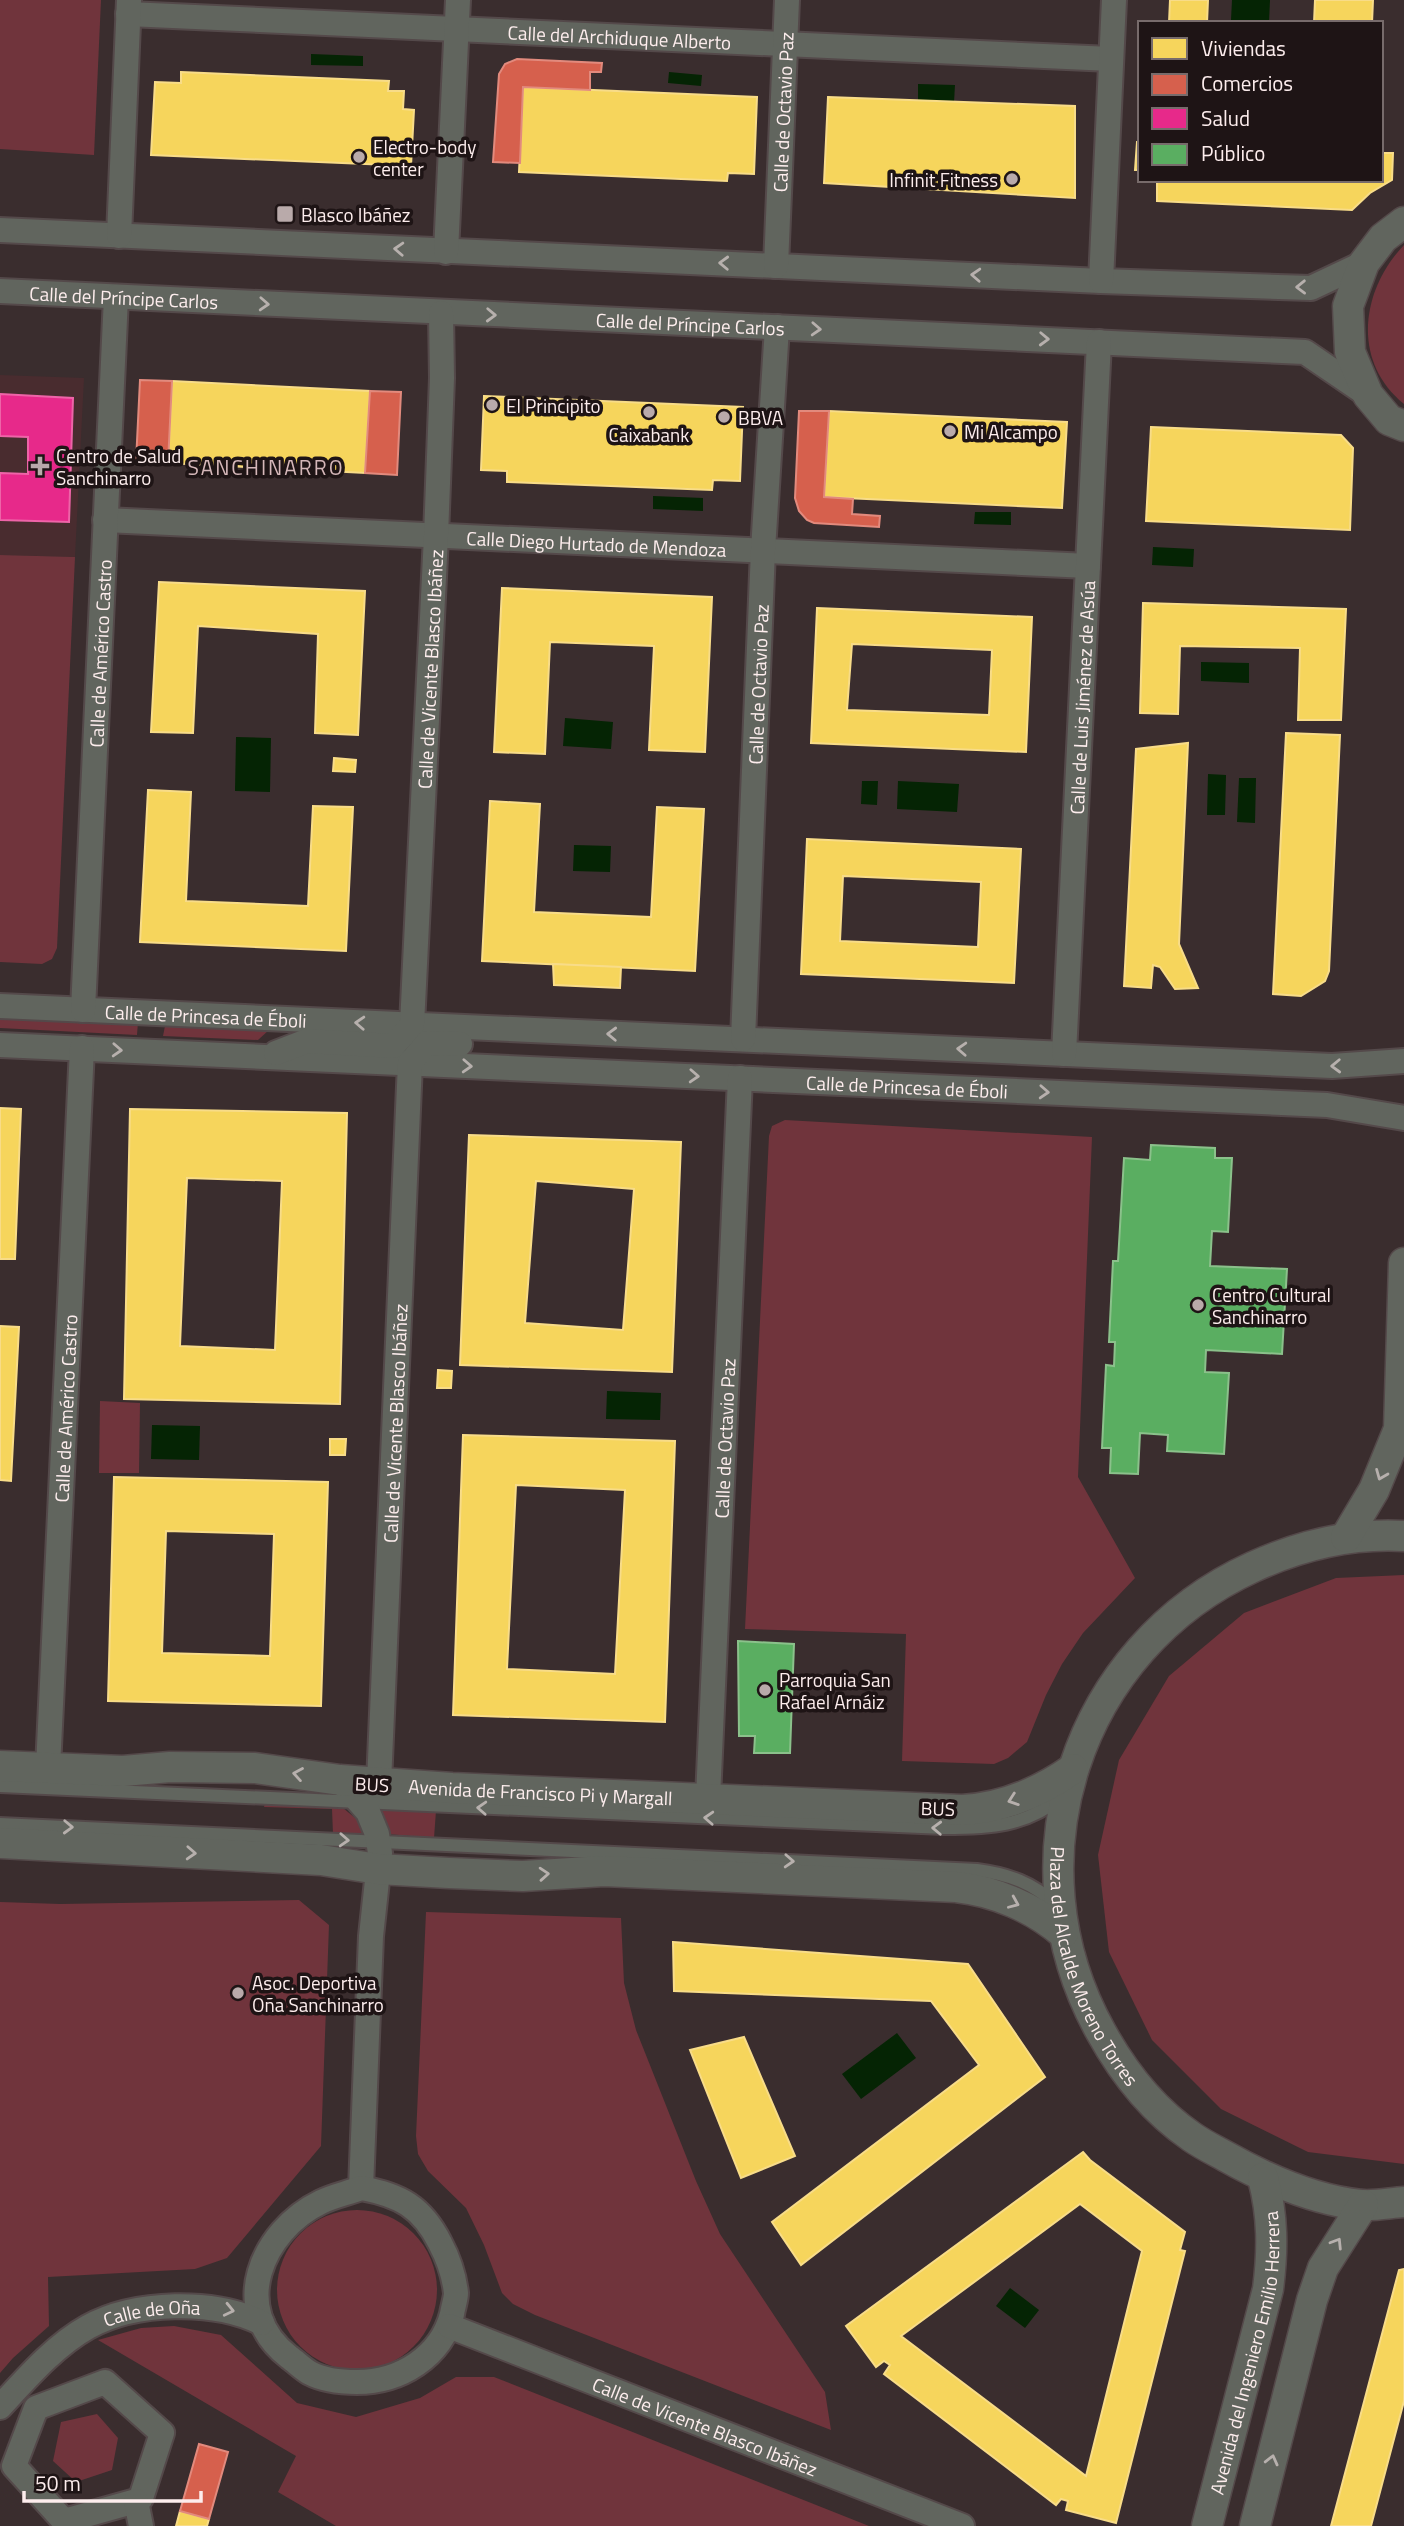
<svg xmlns="http://www.w3.org/2000/svg" width="1404" height="2526" font-family="'Titillium Web',sans-serif">
<style>
.built{fill:#492c2f}
.green{fill:#70343c}
.water{fill:#052404}
.homes{fill:#f6d55c;stroke:#f8dc88;stroke-width:2;fill-rule:evenodd}
.shops{fill:#d6604d;stroke:#e28a7d;stroke-width:2}
.health{fill:#e7298a;stroke:#ee64a8;stroke-width:2}
.public{fill:#5aae61;stroke:#8bc18b;stroke-width:2}
.lines{fill:none;stroke-linecap:round;stroke-linejoin:round}
.service-casing{stroke:#54494a;stroke-width:16}
.minor-casing{stroke:#54494a;stroke-width:28}
.tertiary-casing{stroke:#54494a;stroke-width:33}
.service{stroke:#61655e;stroke-width:12}
.minor{stroke:#61655e;stroke-width:24}
.tertiary{stroke:#61655e;stroke-width:30}
.oneway{stroke:#b7b0ad}
.poi-dot{fill:#b9aaaa;stroke:#1e1415;stroke-width:2.5}
.labels{text-anchor:middle;dominant-baseline:central;stroke-width:7;stroke-linejoin:round;paint-order:stroke}
.street-label{font-size:19px;fill:#fdeded;stroke:#1e1415}
.poi-label{font-size:19px;fill:#fdeded;stroke:#1e1415;text-anchor:start}
.neighbourhood-label{font-size:21px;letter-spacing:2px;fill:#d5b7b9;stroke:#1e1415}
</style>
<rect width="100%" height="100%" fill="#3a2d2e"/>
<!-- built -->
<path class="built" d="M 0,375 L 84,378 L 75,557 L 0,555 Z"/>
<!-- green -->
<g class="green">
<path d="M 0,0 L 101,0 L 94,155 L 0,149 Z"/>
<path d="M 1404,245 L 1404,404 C 1351,361 1361,290 1404,245 Z"/>
<path d="M 0,555 L 75,557 L 57,948 L 52,959 L 42,964 L 0,962 Z"/>
<path d="M 0,1016 L 138,1022 L 137,1035 L 0,1028 Z"/>
<path d="M 165,1026 L 269,1030 L 258,1040 L 163,1036 Z"/>
<path d="M 785,1120 L 1092,1137 L 1078,1477 L 1135,1578 L 1083,1633 L 1062,1664 L 1046,1695 L 1027,1742 L 1008,1758 L 994,1764 L 902,1761 L 906,1634 L 745,1629 L 769,1136 L 772,1126 Z"/>
<path d="M 100,1401 L 140,1403 L 139,1473 L 99,1473 Z"/>
<path d="M 1404,1575 L 1404,2164 L 1308,2152 L 1221,2109 L 1152,2040 L 1109,1952 L 1098,1855 L 1119,1760 L 1169,1676 L 1244,1613 L 1336,1578 Z"/>
<path d="M 265,1804 L 343,1808 L 360,1822 L 367,1834 L 333,1834 L 332,1809 L 264,1807 Z"/>
<path d="M 375,1808 L 436,1811 L 434,1838 L 387,1834 Z"/>
<path d="M 299,1900 L 329,1925 L 321,2146 L 227,2258 L 195,2269 L 48,2277 L 49,2326 L 13,2358 L 0,2373 L 0,1902 L 60,1904 Z"/>
<path d="M 426,1912 L 621,1918 L 624,1983 L 636,2030 L 696,2181 L 720,2234 L 825,2392 L 831,2430 L 535,2315 L 513,2304 L 502,2293 L 484,2245 L 466,2208 L 428,2171 L 418,2154 L 416,2136 Z"/>
<circle cx="357" cy="2290" r="80"/>
<path d="M 174,2326 L 221,2335 L 297,2403 L 356,2417 L 420,2398 L 456,2377 L 494,2377 L 869,2526 L 336,2526 L 278,2492 L 296,2456 L 98,2340 L 141,2328 Z"/>
<path d="M 97,2414 L 118,2438 L 112,2470 L 76,2482 L 53,2461 L 61,2422 Z"/>
</g>
<!-- water -->
<g class="water">
<path d="M 1232,0 L 1270,0 L 1269,22 L 1231,20 Z"/>
<path d="M 311,54 L 363,56 L 363,66 L 311,65 Z"/>
<path d="M 669,72 L 702,75 L 701,86 L 668,83 Z"/>
<path d="M 918,84 L 955,85 L 954,102 L 918,101 Z"/>
<path d="M 653,496 L 703,498 L 703,511 L 653,509 Z"/>
<path d="M 975,512 L 1011,512 L 1011,525 L 974,524 Z"/>
<path d="M 1153,547 L 1194,549 L 1193,567 L 1152,565 Z"/>
<path d="M 1201,662 L 1249,663 L 1249,683 L 1201,681 Z"/>
<path d="M 565,718 L 613,722 L 611,749 L 563,746 Z"/>
<path d="M 236,737 L 271,738 L 270,792 L 235,791 Z"/>
<path d="M 1208,774 L 1226,775 L 1225,815 L 1207,815 Z"/>
<path d="M 1239,778 L 1256,778 L 1255,823 L 1237,822 Z"/>
<path d="M 862,781 L 878,781 L 877,805 L 861,804 Z"/>
<path d="M 898,781 L 959,784 L 957,812 L 897,809 Z"/>
<path d="M 574,845 L 611,846 L 610,872 L 573,871 Z"/>
<path d="M 607,1391 L 661,1393 L 660,1420 L 606,1419 Z"/>
<path d="M 152,1425 L 200,1426 L 199,1460 L 151,1459 Z"/>
<path d="M 897,2033 L 916,2058 L 861,2099 L 842,2074 Z"/>
<path d="M 1010,2288 L 1039,2310 L 1025,2328 L 996,2306 Z"/>
</g>
<!-- homes -->
<g class="homes">
<path d="M 1170,0 L 1208,0 L 1207,23 L 1169,23 Z"/>
<path d="M 1315,0 L 1373,0 L 1372,23 L 1314,23 Z"/>
<path d="M 181,72 L 389,81 L 388,91 L 404,91 L 403,109 L 414,110 L 411,166 L 151,155 L 155,82 L 181,83 Z"/>
<path d="M 523,87 L 757,97 L 754,174 L 728,173 L 727,181 L 519,172 Z"/>
<path d="M 828,97 L 1075,106 L 1075,198 L 824,183 Z"/>
<path d="M 1137,142 L 1140,142 L 1140,170 L 1135,170 Z"/>
<path d="M 1381,153 L 1393,153 L 1392,180 L 1370,193 L 1352,210 L 1157,201 L 1157,180 L 1381,180 Z"/>
<path d="M 172,381 L 370,391 L 365,473 L 168,463 Z"/>
<path d="M 484,396 L 743,407 L 740,481 L 713,480 L 712,490 L 507,482 L 507,471 L 481,470 Z"/>
<path d="M 829,411 L 1067,422 L 1062,508 L 824,497 Z"/>
<path d="M 1151,427 L 1341,435 L 1353,448 L 1350,530 L 1146,521 Z"/>
<path d="M 159,582 L 365,591 L 358,735 L 315,733 L 318,634 L 198,626 L 193,733 L 151,732 Z"/>
<path d="M 502,588 L 712,597 L 705,752 L 649,750 L 654,646 L 550,642 L 545,754 L 494,752 Z"/>
<path d="M 1143,603 L 1346,609 L 1341,720 L 1298,720 L 1300,648 L 1180,646 L 1178,714 L 1140,713 Z"/>
<path d="M 817,608 L 1032,617 L 1026,752 L 811,743 ZM 852,644 L 992,650 L 989,715 L 847,710 Z"/>
<path d="M 1286,733 L 1340,735 L 1329,971 L 1325,981 L 1301,996 L 1273,994 Z"/>
<path d="M 1188,743 L 1179,944 L 1198,988 L 1175,989 L 1160,967 L 1153,965 L 1151,988 L 1124,986 L 1136,749 Z"/>
<path d="M 334,758 L 356,760 L 355,772 L 333,771 Z"/>
<path d="M 148,790 L 191,792 L 186,901 L 308,906 L 313,806 L 353,807 L 346,951 L 140,942 Z"/>
<path d="M 490,801 L 540,804 L 534,912 L 651,917 L 657,807 L 704,809 L 695,971 L 482,961 Z"/>
<path d="M 807,839 L 1021,849 L 1014,983 L 801,974 ZM 843,876 L 981,882 L 978,947 L 840,941 Z"/>
<path d="M 553,964 L 621,967 L 620,988 L 554,985 Z"/>
<path d="M 0,1108 L 21,1109 L 15,1259 L 0,1259 Z"/>
<path d="M 130,1109 L 347,1113 L 340,1404 L 124,1399 ZM 187,1178 L 282,1181 L 275,1350 L 180,1346 Z"/>
<path d="M 469,1135 L 681,1142 L 672,1372 L 460,1365 ZM 536,1181 L 634,1189 L 623,1330 L 525,1323 Z"/>
<path d="M 0,1326 L 19,1327 L 11,1481 L 0,1480 Z"/>
<path d="M 438,1370 L 452,1371 L 451,1388 L 437,1388 Z"/>
<path d="M 463,1435 L 675,1441 L 665,1722 L 453,1715 ZM 516,1485 L 625,1490 L 615,1674 L 507,1669 Z"/>
<path d="M 330,1439 L 346,1439 L 345,1455 L 330,1455 Z"/>
<path d="M 114,1477 L 328,1482 L 321,1706 L 108,1701 ZM 166,1531 L 274,1534 L 270,1656 L 162,1653 Z"/>
<path d="M 673,1942 L 968,1964 L 1045,2077 L 801,2265 L 772,2222 L 979,2065 L 931,2001 L 674,1991 Z"/>
<path d="M 744,2037 L 795,2156 L 741,2178 L 690,2050 Z"/>
<path d="M 1083,2152 L 1090,2160 L 1185,2232 L 1180,2250 L 1185,2251 L 1116,2523 L 1066,2510 L 1068,2501 L 1061,2499 L 1056,2505 L 884,2374 L 890,2365 L 884,2361 L 876,2367 L 846,2326 ZM 1080,2204 L 1142,2251 L 1086,2476 L 901,2336 Z"/>
<path d="M 1404,2269 L 1404,2401 L 1371,2526 L 1331,2526 L 1399,2270 Z"/>
<path d="M 180,2511 L 209,2519 L 207,2526 L 176,2526 Z"/>
</g>
<!-- shops -->
<g class="shops">
<path d="M 517,59 L 602,63 L 601,72 L 590,72 L 590,90 L 523,87 L 520,163 L 493,162 L 499,74 L 505,64 Z"/>
<path d="M 140,380 L 172,381 L 168,463 L 136,462 Z"/>
<path d="M 370,391 L 401,392 L 397,475 L 365,473 Z"/>
<path d="M 799,411 L 829,411 L 824,497 L 853,499 L 852,514 L 880,516 L 879,527 L 814,523 L 807,520 L 799,511 L 795,498 Z"/>
<path d="M 199,2444 L 228,2452 L 209,2519 L 180,2511 Z"/>
</g>
<!-- health -->
<path class="health" d="M 0,394 L 73,398 L 69,522 L 0,520 L 0,473 L 28,474 L 28,437 L 0,436 Z"/>
<!-- public -->
<g class="public">
<path d="M 1151,1145 L 1215,1148 L 1215,1158 L 1232,1158 L 1228,1232 L 1212,1231 L 1210,1266 L 1287,1269 L 1282,1354 L 1206,1350 L 1205,1372 L 1229,1373 L 1224,1454 L 1167,1451 L 1168,1435 L 1140,1433 L 1138,1474 L 1110,1473 L 1111,1448 L 1102,1448 L 1106,1365 L 1114,1366 L 1115,1342 L 1109,1342 L 1113,1261 L 1118,1261 L 1124,1158 L 1150,1160 Z"/>
<path d="M 738,1641 L 794,1644 L 790,1753 L 754,1753 L 755,1736 L 739,1736 Z"/>
</g>
<g class="lines">
<!-- service casing -->
<g class="service-casing">
<g id="service">
<path d="M 0,1786 L 944,1828 C 990,1828 1025,1827 1063,1796"/>
<path d="M 0,1824 L 977,1870 C 1008,1874 1034,1883 1056,1905"/>
</g>
</g>
<!-- minor casing -->
<g class="minor-casing">
<g id="minor">
<path id="s1" d="M 128,14 L 1111,59"/>
<path d="M 0,230 L 1101,281 L 1311,288 L 1364,263"/>
<path d="M 119,236 L 129,0"/>
<path d="M 446,252 L 458,0"/>
<path id="s2" d="M 776,266 L 787,0"/>
<path d="M 1101,281 L 1114,0"/>
<path id="s3" d="M 0,291 L 1305,352 L 1368,395"/>
<path id="s4" d="M 105,520 L 1088,566"/>
<path id="s5" d="M 0,1006 L 1332,1066 L 1404,1061"/>
<path id="s6" d="M 83,1010 L 116,297"/>
<path id="s7" d="M 743,1039 L 763,550 L 777,327"/>
<path id="s8" d="M 0,1045 L 1327,1105 L 1404,1118"/>
<path id="s9" d="M 276,1053 L 307,1041 L 393,1046 L 412,1025 L 436,536 L 442,378 L 441,313"/>
<path id="s10" d="M 1064,1054 L 1099,342"/>
<path id="s11" d="M 48,1768 L 82,1048"/>
<path d="M 340,1780 L 368,1812 L 377,1834 L 380,1853 L 371,1936 L 361,2188"/>
<path id="s12" d="M 379,1783 L 410,1063 L 427,1043 L 460,1044"/>
<path id="s13" d="M 708,1798 L 740,1078"/>
<path d="M 361,2188 C 400,2195 422,2207 440,2243 C 448,2258 454,2275 456,2293 C 456,2299 453,2307 452,2314 C 441,2357 400,2382 357,2382 C 342,2382 323,2380 310,2373 C 303,2369 296,2362 289,2357 C 228,2310 261,2231 321,2202 C 333,2196 348,2193 361,2188 Z"/>
<path id="s14" d="M 449,2326 L 962,2526"/>
<path d="M 105,2382 L 162,2433 L 141,2498 L 136,2501 L 64,2521 L 14,2466 L 36,2408 Z"/>
<path id="s15" d="M 0,2407 C 26,2379 54,2346 88,2327 C 135,2301 214,2299 262,2323"/>
<path d="M 136,2501 L 141,2526"/>
</g>
</g>
<!-- tertiary casing -->
<g class="tertiary-casing">
<g id="tertiary">
<path d="M 1404,222 L 1383,238 L 1364,263 L 1348,306 L 1350,352 L 1368,395 L 1389,420 L 1404,426"/>
<path id="s16" d="M 1404,1536 C 1351,1533 1301,1545 1253,1567 C 1075,1648 1006,1862 1101,2032 C 1123,2072 1154,2111 1192,2137 C 1202,2144 1214,2150 1225,2156 C 1266,2179 1313,2200 1361,2205 C 1375,2206 1390,2203 1404,2202"/>
<path d="M 1346,1537 L 1374,1490 L 1399,1429 L 1404,1263"/>
<path id="s17" d="M 0,1766 L 123,1771 L 170,1767 L 255,1768 L 340,1780 L 452,1788 L 962,1810 C 1003,1808 1040,1792 1073,1769"/>
<path d="M 0,1843 L 321,1860 L 378,1869 L 449,1873 L 523,1876 L 604,1871 L 956,1887 C 995,1891 1034,1908 1063,1933"/>
<path id="s18" d="M 1207,2526 L 1268,2289 C 1273,2250 1273,2216 1263,2178"/>
<path d="M 1255,2526 L 1312,2300 L 1323,2268 L 1363,2205"/>
</g>
</g>
<!-- service -->
<use href="#service" class="service"/>
<!-- minor -->
<use href="#minor" class="minor"/>
<!-- tertiary -->
<use href="#tertiary" class="tertiary"/>
</g>
<!-- one-way arrows -->
<defs><path id="oneway-chevron" d="M-2-3.5L2.5 0L-2 3.5" fill="none" stroke-width="1.6" stroke-linecap="round" stroke-linejoin="round" transform="scale(1.75)"/></defs>
<g class="oneway">
<use href="#oneway-chevron" transform="translate(399 249) rotate(-177)"/>
<use href="#oneway-chevron" transform="translate(724 263) rotate(-178)"/>
<use href="#oneway-chevron" transform="translate(976 275) rotate(-177)"/>
<use href="#oneway-chevron" transform="translate(1301 287) rotate(179)"/>
<use href="#oneway-chevron" transform="translate(264 304) rotate(3)"/>
<use href="#oneway-chevron" transform="translate(491 315) rotate(2)"/>
<use href="#oneway-chevron" transform="translate(816 329) rotate(3)"/>
<use href="#oneway-chevron" transform="translate(1044 339) rotate(2)"/>
<use href="#oneway-chevron" transform="translate(360 1023) rotate(-177)"/>
<use href="#oneway-chevron" transform="translate(612 1034) rotate(-178)"/>
<use href="#oneway-chevron" transform="translate(962 1049) rotate(-177)"/>
<use href="#oneway-chevron" transform="translate(117 1050) rotate(3)"/>
<use href="#oneway-chevron" transform="translate(467 1066) rotate(3)"/>
<use href="#oneway-chevron" transform="translate(1336 1066) rotate(178)"/>
<use href="#oneway-chevron" transform="translate(694 1076) rotate(3)"/>
<use href="#oneway-chevron" transform="translate(1044 1092) rotate(3)"/>
<use href="#oneway-chevron" transform="translate(1381 1475) rotate(112)"/>
<use href="#oneway-chevron" transform="translate(298 1774) rotate(-170)"/>
<use href="#oneway-chevron" transform="translate(1013 1800) rotate(161)"/>
<use href="#oneway-chevron" transform="translate(482 1808) rotate(-177)"/>
<use href="#oneway-chevron" transform="translate(709 1818) rotate(-177)"/>
<use href="#oneway-chevron" transform="translate(68 1827) rotate(2)"/>
<use href="#oneway-chevron" transform="translate(937 1828) rotate(-178)"/>
<use href="#oneway-chevron" transform="translate(344 1840) rotate(3)"/>
<use href="#oneway-chevron" transform="translate(191 1853) rotate(3)"/>
<use href="#oneway-chevron" transform="translate(789 1861) rotate(3)"/>
<use href="#oneway-chevron" transform="translate(544 1874) rotate(-4)"/>
<use href="#oneway-chevron" transform="translate(1014 1903) rotate(23)"/>
<use href="#oneway-chevron" transform="translate(1337 2243) rotate(-58)"/>
<use href="#oneway-chevron" transform="translate(229 2310) rotate(13)"/>
<use href="#oneway-chevron" transform="translate(1272 2460) rotate(-76)"/>
</g>
<!-- markers -->
<g class="poi-dot">
<circle cx="359" cy="157" r="7"/>
<circle cx="1012" cy="179" r="7"/>
<rect x="276" y="205" width="18" height="18" rx="3.5"/>
<circle cx="492" cy="405" r="7"/>
<circle cx="649" cy="412" r="7"/>
<circle cx="724" cy="417" r="7"/>
<circle cx="950" cy="431" r="7"/>
<path d="M36.5 455.5h7v7h7v7h-7v7h-7v-7h-7v-7h7z"/>
<circle cx="1198" cy="1305" r="7"/>
<circle cx="765" cy="1690" r="7"/>
<circle cx="238" cy="1993" r="7"/>
</g>
<g class="labels">
<!-- street labels -->
<g class="street-label">
<text stroke="none"><textPath href="#s1" startOffset="492">Calle del Archiduque Alberto</textPath></text>
<text stroke="none"><textPath href="#s2" startOffset="154">Calle de Octavio Paz</textPath></text>
<text stroke="none"><textPath href="#s3" startOffset="124">Calle del Príncipe Carlos</textPath></text>
<text stroke="none"><textPath href="#s3" startOffset="691">Calle del Príncipe Carlos</textPath></text>
<text stroke="none"><textPath href="#s4" startOffset="492">Calle Diego Hurtado de Mendoza</textPath></text>
<text stroke="none"><textPath href="#s6" startOffset="357">Calle de Américo Castro</textPath></text>
<text stroke="none"><textPath href="#s9" startOffset="504">Calle de Vicente Blasco Ibáñez</textPath></text>
<text stroke="none"><textPath href="#s7" startOffset="355">Calle de Octavio Paz</textPath></text>
<text stroke="none"><textPath href="#s10" startOffset="357">Calle de Luis Jiménez de Asúa</textPath></text>
<text stroke="none"><textPath href="#s5" startOffset="206">Calle de Princesa de Éboli</textPath></text>
<text stroke="none"><textPath href="#s8" startOffset="908">Calle de Princesa de Éboli</textPath></text>
<text stroke="none"><textPath href="#s11" startOffset="360">Calle de Américo Castro</textPath></text>
<text stroke="none"><textPath href="#s12" startOffset="360">Calle de Vicente Blasco Ibáñez</textPath></text>
<text stroke="none"><textPath href="#s13" startOffset="360">Calle de Octavio Paz</textPath></text>
<text transform="translate(372 1784) rotate(3)">BUS</text>
<text stroke="none"><textPath href="#s17" startOffset="542">Avenida de Francisco Pi y Margall</textPath></text>
<text transform="translate(938 1808) rotate(2)">BUS</text>
<text stroke="none"><textPath href="#s16" startOffset="640">Plaza del Alcalde Moreno Torres</textPath></text>
<text stroke="none"><textPath href="#s15" startOffset="186">Calle de Oña</textPath></text>
<text stroke="none"><textPath href="#s18" startOffset="178">Avenida del Ingeniero Emilio Herrera</textPath></text>
<text stroke="none"><textPath href="#s14" startOffset="275">Calle de Vicente Blasco Ibáñez</textPath></text>
</g>
<!-- poi labels -->
<g class="poi-label">
<text x="373" y="146">Electro-body<tspan x="373" dy="22">center</tspan></text>
<text x="998" y="179" text-anchor="end">Infinit Fitness</text>
<text x="301" y="214">Blasco Ibáñez</text>
<text x="506" y="405">El Principito</text>
<text x="738" y="417">BBVA</text>
<text x="964" y="431">Mi Alcampo</text>
<text x="649" y="434" text-anchor="middle">Caixabank</text>
<text x="56" y="455">Centro de Salud<tspan x="56" dy="22">Sanchinarro</tspan></text>
<text x="1212" y="1294">Centro Cultural<tspan x="1212" dy="22">Sanchinarro</tspan></text>
<text x="779" y="1679">Parroquia San<tspan x="779" dy="22">Rafael Arnáiz</tspan></text>
<text x="252" y="1982">Asoc. Deportiva<tspan x="252" dy="22">Oña Sanchinarro</tspan></text>
</g>
<!-- neighbourhood labels -->
<g class="neighbourhood-label">
<text x="266" y="467">SANCHINARRO</text>
</g>
</g>
<!-- legend -->
<rect x="1138" y="21" width="245" height="161" fill="#1e1415" stroke="#776b6b" stroke-width="2"/>
<rect x="1152" y="38" width="35" height="21" fill="#f6d55c" stroke="#776b6b" stroke-width="2"/>
<text x="1201" y="56" font-size="21" fill="#fdeded">Viviendas</text>
<rect x="1152" y="74" width="35" height="21" fill="#d6604d" stroke="#776b6b" stroke-width="2"/>
<text x="1201" y="91" font-size="21" fill="#fdeded">Comercios</text>
<rect x="1152" y="108" width="35" height="21" fill="#e7298a" stroke="#776b6b" stroke-width="2"/>
<text x="1201" y="126" font-size="21" fill="#fdeded">Salud</text>
<rect x="1152" y="144" width="35" height="21" fill="#5aae61" stroke="#776b6b" stroke-width="2"/>
<text x="1201" y="161" font-size="21" fill="#fdeded">Público</text>
<!-- scale -->
<path d="M24 2491v10h177v-10" fill="none" stroke="#fdeded" stroke-width="3.5"/>
<text x="35" y="2491" font-size="21" fill="#fdeded" stroke="#1e1415" stroke-width="5" paint-order="stroke">50 m</text>
</svg>
